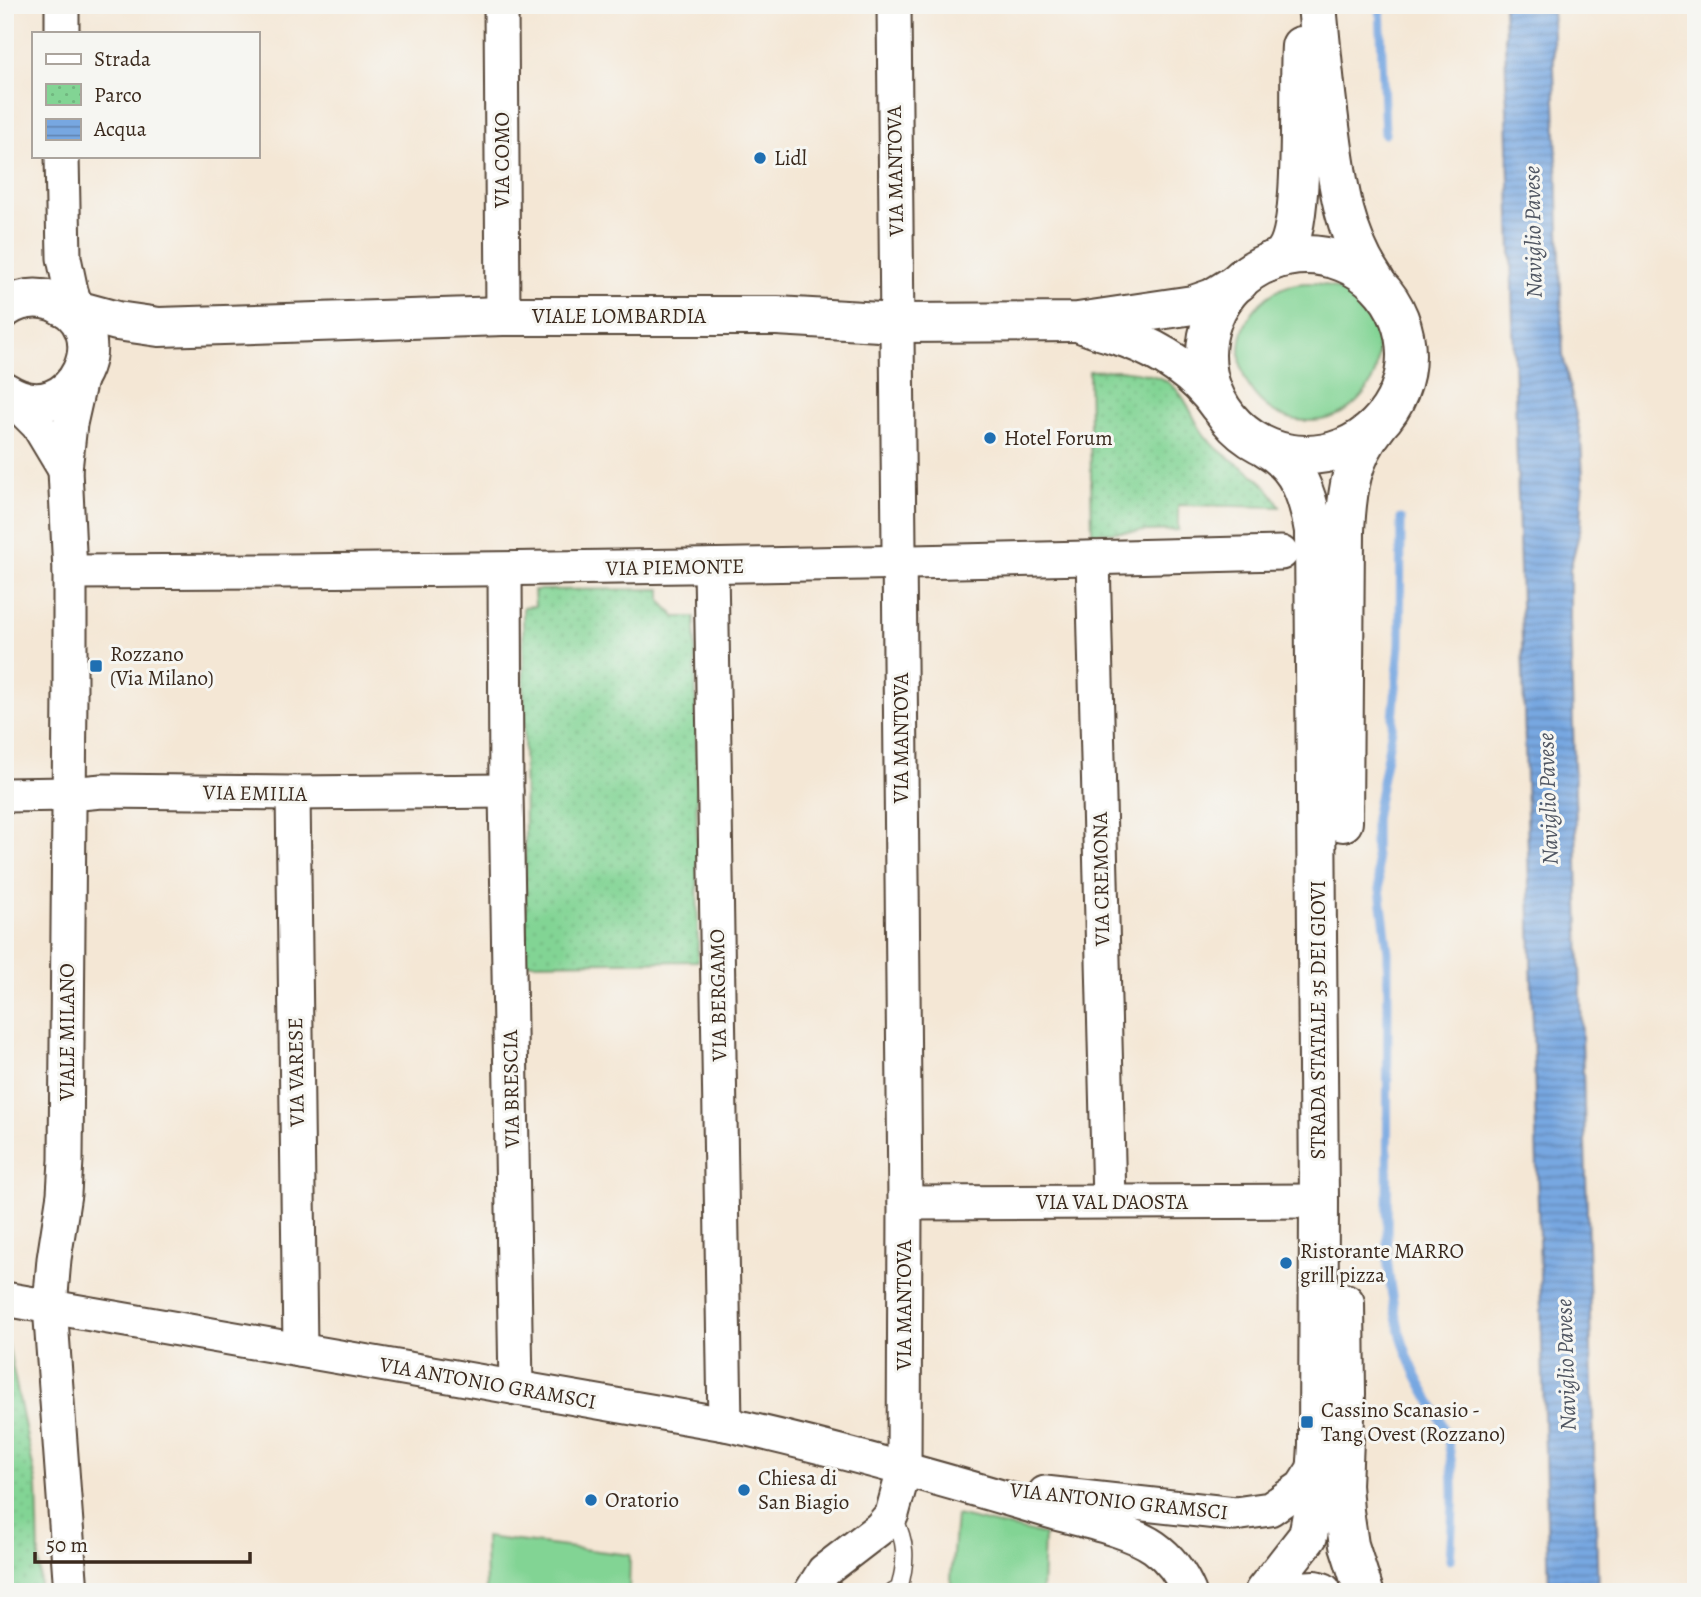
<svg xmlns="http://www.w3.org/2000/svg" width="1701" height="1597" font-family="Alegreya,serif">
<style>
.green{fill:#82d494;stroke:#5e7f59;stroke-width:2}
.park{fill:url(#park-dots);stroke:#5e7f59;stroke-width:2}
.water{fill:url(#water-rules);stroke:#596880;stroke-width:2}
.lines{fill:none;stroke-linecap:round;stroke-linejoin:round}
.stream{stroke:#77a7e1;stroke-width:9}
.service-casing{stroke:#574639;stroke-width:19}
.minor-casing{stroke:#574639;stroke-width:37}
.tertiary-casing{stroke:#574639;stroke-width:42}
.primary-casing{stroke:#574639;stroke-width:42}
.service{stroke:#fff;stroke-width:16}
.minor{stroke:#fff;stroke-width:33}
.tertiary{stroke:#fff;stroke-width:38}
.primary{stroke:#fff;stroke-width:38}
.poi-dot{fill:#1f6fb2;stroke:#f6f6f2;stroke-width:2.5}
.labels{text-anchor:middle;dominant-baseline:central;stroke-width:6;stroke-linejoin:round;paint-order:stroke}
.poi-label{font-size:21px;fill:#3b2a1e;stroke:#f6f6f2;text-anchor:start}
.street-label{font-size:21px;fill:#3b2a1e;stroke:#f6f6f2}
.water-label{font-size:23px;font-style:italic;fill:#505662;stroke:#f6f6f2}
</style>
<defs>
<pattern id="park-dots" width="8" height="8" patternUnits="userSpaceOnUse" patternTransform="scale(1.75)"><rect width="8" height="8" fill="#82d494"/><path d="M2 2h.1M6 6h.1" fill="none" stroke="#71b67f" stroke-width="1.8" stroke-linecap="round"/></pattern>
<pattern id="water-rules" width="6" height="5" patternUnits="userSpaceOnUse" patternTransform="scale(1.75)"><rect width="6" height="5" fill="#77a7e1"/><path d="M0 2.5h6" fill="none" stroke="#6388b6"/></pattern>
</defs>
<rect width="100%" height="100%" fill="#f6f6f2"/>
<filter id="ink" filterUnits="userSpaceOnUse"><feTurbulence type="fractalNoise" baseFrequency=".0143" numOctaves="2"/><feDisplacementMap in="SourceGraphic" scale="14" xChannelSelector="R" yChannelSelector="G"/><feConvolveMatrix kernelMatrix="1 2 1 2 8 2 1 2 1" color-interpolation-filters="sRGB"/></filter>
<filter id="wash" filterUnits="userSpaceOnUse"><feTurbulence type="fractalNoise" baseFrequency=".00686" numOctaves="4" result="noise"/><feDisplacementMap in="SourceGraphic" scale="28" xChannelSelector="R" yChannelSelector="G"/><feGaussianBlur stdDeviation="1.57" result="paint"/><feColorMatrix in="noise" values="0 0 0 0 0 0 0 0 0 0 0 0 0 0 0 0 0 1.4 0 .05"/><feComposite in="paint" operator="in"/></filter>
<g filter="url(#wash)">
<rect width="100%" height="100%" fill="#f4e7d5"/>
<!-- green -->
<g class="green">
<circle cx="1309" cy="352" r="69"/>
<path d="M 956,1515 L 1044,1535 L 1042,1592 L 950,1592 Z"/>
<path d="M 485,1537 L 630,1555 L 629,1592 L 486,1592 Z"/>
</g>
<!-- park -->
<g class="park">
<path d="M 1119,370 C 1134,372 1152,373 1166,381 C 1186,393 1191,416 1203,433 C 1225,464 1263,470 1280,507 L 1178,505 L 1178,530 L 1092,533 L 1089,371 Z"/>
<path d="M 661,589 L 661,601 L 675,617 L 695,617 L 698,961 L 526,963 L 523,607 L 535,606 L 534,590 Z"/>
<path d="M 5,1330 L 37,1486 L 40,1592 L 5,1592 Z"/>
</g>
<!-- water -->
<path class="water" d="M 1504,5 L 1552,5 L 1563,355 L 1581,439 L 1583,479 L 1581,526 L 1570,569 L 1570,620 L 1598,1592 L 1549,1592 Z"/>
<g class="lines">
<!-- stream -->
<g class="stream">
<path d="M 1380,5 L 1385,134"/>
<path d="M 1401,519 L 1400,645 L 1392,729 L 1375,819 L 1375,850 L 1388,952 L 1387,1257 C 1391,1296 1397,1334 1414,1370 C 1425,1395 1442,1415 1448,1442 C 1457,1480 1452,1521 1450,1560"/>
</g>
</g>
</g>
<g filter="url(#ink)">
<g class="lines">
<!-- service casing -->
<g class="service-casing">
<path id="service" d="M 892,1514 C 907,1541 907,1560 899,1589 L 893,1592"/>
</g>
<!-- minor casing -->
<g class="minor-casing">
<g id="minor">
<path d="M 501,5 L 503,316"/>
<path d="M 62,33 L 62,5"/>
<path d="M 62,156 L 64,258 L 71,291 L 83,328"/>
<path d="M 6,393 L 38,425 L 65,470"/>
<path d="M 1093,558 L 1109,1201"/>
<path d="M 711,566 L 725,1424"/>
<path d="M 505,570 L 506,791 L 516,1388"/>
<path d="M 70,572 C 473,571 877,564 1281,553"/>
<path d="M 293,793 L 300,1350"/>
<path d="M 5,795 L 69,794 L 102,791 L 293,793 L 506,791"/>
<path d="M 905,1203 L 1319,1201"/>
<path d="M 5,1299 L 725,1424 C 834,1448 942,1479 1049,1511 C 1079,1520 1128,1529 1154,1547 C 1171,1559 1181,1573 1189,1592"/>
<path d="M 1045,1493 L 1235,1514 L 1270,1509 L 1302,1487 L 1313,1470 L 1317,1452"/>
<path d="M 71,1592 L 50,1306 L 54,1259 L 64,1194 L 66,1160 L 70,693 L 70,572 L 65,470 L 70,424 L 81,375"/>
<path d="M 811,1592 L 824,1571 L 880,1528 L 892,1514 L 904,1470 L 905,1203 L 894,5"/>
</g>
</g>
<!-- tertiary casing -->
<g class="tertiary-casing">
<g id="tertiary">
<path d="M 62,306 L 117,321 L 159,327 L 503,316 L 777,316 L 897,323 L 1078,322 L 1193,305 L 1213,298 L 1239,282"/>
<path d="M 5,308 C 19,299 35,296 52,301 C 124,324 74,436 5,392"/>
<path d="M 1083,324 C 1097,330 1111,333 1126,338 C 1162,351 1197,374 1219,406"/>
</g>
</g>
<!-- primary casing -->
<g class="primary-casing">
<g id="primary">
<path d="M 1317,5 C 1321,48 1325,91 1331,134 C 1338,188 1345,237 1376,282"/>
<circle cx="1306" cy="355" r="100"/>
<path d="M 1267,263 C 1274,260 1281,258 1285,252 C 1306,224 1298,87 1301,46"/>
<path d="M 1343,822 L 1345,531 C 1347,491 1351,458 1377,426"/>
<path d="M 1345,1303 L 1346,1394 L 1342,1485 L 1344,1511 L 1349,1545 L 1364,1592"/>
<path d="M 1264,1592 L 1308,1536 L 1315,1498 L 1318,1444 L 1319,1201 L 1314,531 C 1308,497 1299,466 1267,448"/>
<path d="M 1284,1592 L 1315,1590 L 1322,1592"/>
</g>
</g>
<!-- service -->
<use href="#service" class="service"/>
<!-- minor -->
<use href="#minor" class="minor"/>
<!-- tertiary -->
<use href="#tertiary" class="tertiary"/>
<!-- primary -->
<use href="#primary" class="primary"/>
</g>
</g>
<!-- markers -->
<g class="poi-dot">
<circle cx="760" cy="158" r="7"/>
<circle cx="990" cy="438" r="7"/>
<rect x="89" y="659" width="14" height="14" rx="3.5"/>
<circle cx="1286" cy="1263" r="7"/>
<rect x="1300" y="1415" width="14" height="14" rx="3.5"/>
<circle cx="744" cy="1490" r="7"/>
<circle cx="591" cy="1500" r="7"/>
</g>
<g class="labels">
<!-- poi labels -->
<g class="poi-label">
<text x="774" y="158">Lidl</text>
<text x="1004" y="438">Hotel Forum</text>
<text x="110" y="654">Rozzano<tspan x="110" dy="24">(Via Milano)</tspan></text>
<text x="1300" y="1251">Ristorante MARRO<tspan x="1300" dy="24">grill pizza</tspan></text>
<text x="1321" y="1410">Cassino Scanasio -<tspan x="1321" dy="24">Tang Ovest (Rozzano)</tspan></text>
<text x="758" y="1478">Chiesa di<tspan x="758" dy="24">San Biagio</tspan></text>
<text x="605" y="1500">Oratorio</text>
</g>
<!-- street labels -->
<g class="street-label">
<text transform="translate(502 160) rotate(-90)">VIA COMO</text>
<text transform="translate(895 171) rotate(-91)">VIA MANTOVA</text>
<text x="619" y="316">VIALE LOMBARDIA</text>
<text transform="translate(675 567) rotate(-1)">VIA PIEMONTE</text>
<text transform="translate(901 738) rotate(-90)">VIA MANTOVA</text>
<text transform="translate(255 793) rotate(1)">VIA EMILIA</text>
<text transform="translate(1101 879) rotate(-91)">VIA CREMONA</text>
<text transform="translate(718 995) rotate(-91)">VIA BERGAMO</text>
<text transform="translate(1318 1020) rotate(-90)">STRADA STATALE 35 DEI GIOVI</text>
<text transform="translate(67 1032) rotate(-90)">VIALE MILANO</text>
<text transform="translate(296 1072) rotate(-91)">VIA VARESE</text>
<text transform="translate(511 1089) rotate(-91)">VIA BRESCIA</text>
<text x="1112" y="1202">VIA VAL D'AOSTA</text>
<text transform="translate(904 1305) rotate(-90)">VIA MANTOVA</text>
<text transform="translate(488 1383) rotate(10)">VIA ANTONIO GRAMSCI</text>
<text transform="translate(1119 1501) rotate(6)">VIA ANTONIO GRAMSCI</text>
</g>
<!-- water labels -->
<g class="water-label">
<text transform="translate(1533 232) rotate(-91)">Naviglio Pavese</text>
<text transform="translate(1548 799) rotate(-92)">Naviglio Pavese</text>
<text transform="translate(1566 1365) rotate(-92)">Naviglio Pavese</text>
</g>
</g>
<!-- margin -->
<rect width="1701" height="1597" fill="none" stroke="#f6f6f2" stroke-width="28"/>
<!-- legend -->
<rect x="32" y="32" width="228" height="126" fill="#f6f6f2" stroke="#aba49d" stroke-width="2"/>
<rect x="46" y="54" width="35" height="10" fill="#ffffff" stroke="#aba49d" stroke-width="2"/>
<text x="94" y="66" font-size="21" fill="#3b2a1e">Strada</text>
<rect x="46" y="84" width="35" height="21" fill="url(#park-dots)" stroke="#aba49d" stroke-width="2"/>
<text x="94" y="102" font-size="21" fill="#3b2a1e">Parco</text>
<rect x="46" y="119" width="35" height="21" fill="url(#water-rules)" stroke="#aba49d" stroke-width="2"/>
<text x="94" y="136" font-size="21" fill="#3b2a1e">Acqua</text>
<!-- scale -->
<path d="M35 1552v10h215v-10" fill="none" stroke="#3b2a1e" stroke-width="3.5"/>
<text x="46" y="1552" font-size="21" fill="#3b2a1e" stroke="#f6f6f2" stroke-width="5" paint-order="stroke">50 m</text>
</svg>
